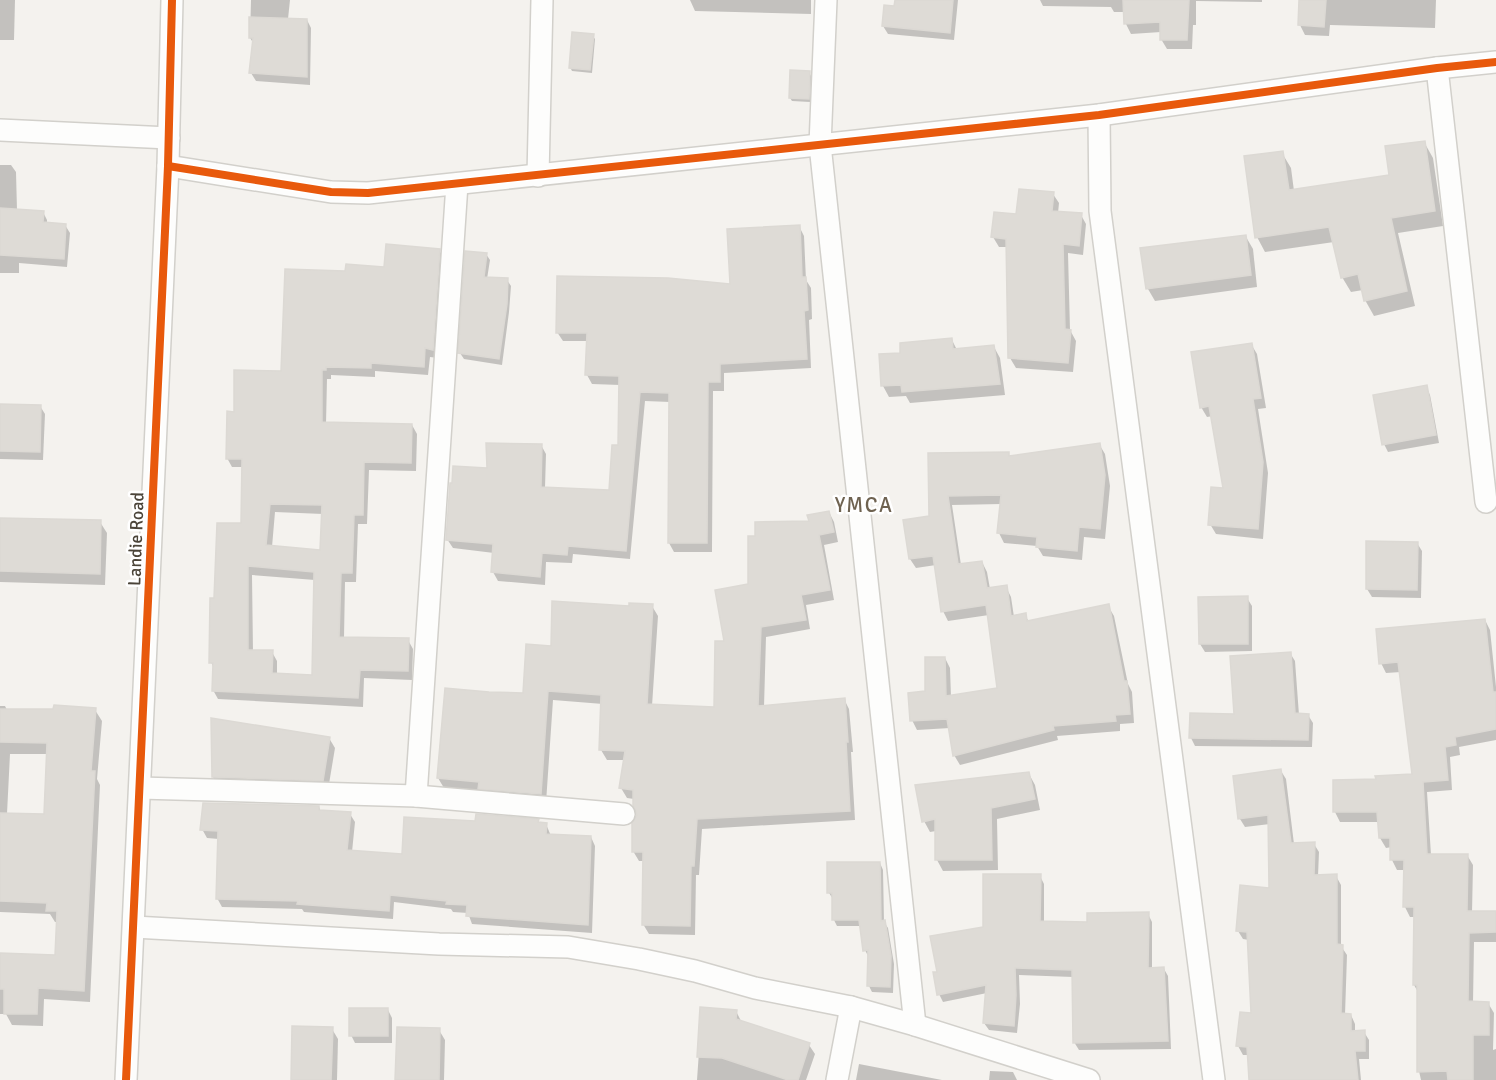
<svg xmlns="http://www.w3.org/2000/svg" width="1496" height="1080" font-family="Signika,sans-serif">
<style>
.shadow{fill:#0003;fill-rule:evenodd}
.building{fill:#dedbd6;stroke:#dcd9d4;stroke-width:1.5;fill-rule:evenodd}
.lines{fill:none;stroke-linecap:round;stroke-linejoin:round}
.street-casing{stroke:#d2d0cb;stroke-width:24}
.street{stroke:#fdfdfc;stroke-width:21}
.cycleway-casing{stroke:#fff;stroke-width:11}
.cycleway{stroke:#e8590c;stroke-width:8}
.labels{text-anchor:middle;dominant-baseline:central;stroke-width:5;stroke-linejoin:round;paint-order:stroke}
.street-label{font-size:18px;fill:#4b4439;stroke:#fff}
.quarter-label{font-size:21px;letter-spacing:1.5px;fill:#6e6250;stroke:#fff}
</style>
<rect width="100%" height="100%" fill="#f4f2ee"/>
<!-- shadow -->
<g class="shadow">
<path d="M 0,0 L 15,0 L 14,40 L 0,40 Z"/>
<path d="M 251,0 L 290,0 L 288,19 L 307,20 L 311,28 L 310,85 L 256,81 L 251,73 L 254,44 L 250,38 Z"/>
<path d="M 690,0 L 811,0 L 811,14 L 695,11 Z"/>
<path d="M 896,0 L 958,0 L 954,40 L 888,34 L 883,26 L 896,8 Z"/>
<path d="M 1040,0 L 1262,0 L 1262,2 L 1196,1 L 1196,25 L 1193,25 L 1192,49 L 1167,49 L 1161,39 L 1161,32 L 1131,34 L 1126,24 L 1125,12 L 1114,12 L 1111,7 L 1043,6 Z"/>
<path d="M 1301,0 L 1436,0 L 1435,28 L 1330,25 L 1329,36 L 1305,35 L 1300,25 Z"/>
<path d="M 593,36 L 595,39 L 592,73 L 572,71 L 570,67 Z"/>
<path d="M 809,72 L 811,76 L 810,102 L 792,101 L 790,98 Z"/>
<path d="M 1424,142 L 1433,158 L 1443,226 L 1398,233 L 1415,306 L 1374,316 L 1365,300 L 1363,290 L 1351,292 L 1342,277 L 1334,242 L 1265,252 L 1257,237 L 1282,153 L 1291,168 L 1294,191 L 1391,177 Z"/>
<path d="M 0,165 L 11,165 L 16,172 L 17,210 L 43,212 L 47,220 L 47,224 L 65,225 L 70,233 L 67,267 L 19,263 L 19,273 L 0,273 Z"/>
<path d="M 1053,194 L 1059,203 L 1058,213 L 1081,215 L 1086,224 L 1083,255 L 1068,253 L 1070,330 L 1076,341 L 1073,372 L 1016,368 L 1010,358 L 1007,247 L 999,247 L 993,237 L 1018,216 Z"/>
<path d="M 799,226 L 804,236 L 806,280 L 811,288 L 812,319 L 809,320 L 811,368 L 724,373 L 724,391 L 713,391 L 712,552 L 674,552 L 669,543 L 670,402 L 645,401 L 630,559 L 573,554 L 572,563 L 546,562 L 545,585 L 498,581 L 493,572 L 494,553 L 453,548 L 447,539 L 488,470 L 541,445 L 546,454 L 545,488 L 610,491 L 619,447 L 620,385 L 592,384 L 587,375 L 588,341 L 563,341 L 557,332 L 731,285 Z"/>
<path d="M 1246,237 L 1253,249 L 1257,287 L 1155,301 L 1148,289 Z"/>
<path d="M 439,250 L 444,259 L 438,358 L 430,357 L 428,375 L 375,371 L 375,377 L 331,375 L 331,379 L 327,379 L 326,424 L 412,425 L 417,434 L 416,471 L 369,470 L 367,524 L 358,524 L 356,582 L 345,582 L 344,638 L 408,640 L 413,649 L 412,680 L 364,678 L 363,707 L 218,699 L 213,690 L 214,669 L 211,662 L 216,599 L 243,525 L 244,467 L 232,467 L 227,458 L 235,413 L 282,372 L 347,273 L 385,268 ZM 275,512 L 323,514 L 321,551 L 272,547 ZM 252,575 L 315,580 L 314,676 L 277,674 L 277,661 L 272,652 L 253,652 Z"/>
<path d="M 486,254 L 490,260 L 487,279 L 507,280 L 511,286 L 509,312 L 502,365 L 464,359 L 460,353 Z"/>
<path d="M 952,340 L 957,350 L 994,347 L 1000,358 L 1005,395 L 910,403 L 906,396 L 889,397 L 883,386 L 902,354 Z"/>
<path d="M 1251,344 L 1257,354 L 1266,408 L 1258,409 L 1268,473 L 1263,539 L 1216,534 L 1210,524 L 1224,489 L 1213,416 L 1207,417 L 1201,407 Z"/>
<path d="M 1426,387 L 1430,395 L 1439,443 L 1388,452 L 1384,444 Z"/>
<path d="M 0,406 L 40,406 L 45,414 L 43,460 L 0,459 Z"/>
<path d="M 1099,444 L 1105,454 L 1110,486 L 1105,539 L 1084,537 L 1082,560 L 1043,556 L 1037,546 L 1004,543 L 999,533 L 1002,504 L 952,505 L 961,565 L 982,562 L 987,572 L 990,589 L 1006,587 L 1011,597 L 1014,617 L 1025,615 L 1029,622 L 1108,606 L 1114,616 L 1128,684 L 1132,692 L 1134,723 L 1120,724 L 1120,731 L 1057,736 L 1058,740 L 960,765 L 954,755 L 950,728 L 917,730 L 912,720 L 945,658 L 950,668 L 951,697 L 999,689 L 989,615 L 948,621 L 943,611 L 936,565 L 916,568 L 910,559 L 931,517 L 930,455 L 1008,453 L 1010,458 Z"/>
<path d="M 829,512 L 834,522 L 838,542 L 824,545 L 834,600 L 806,605 L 810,629 L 766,637 L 764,707 L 844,699 L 849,709 L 853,752 L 851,752 L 855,820 L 702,829 L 699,875 L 696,875 L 695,935 L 649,934 L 643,924 L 645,861 L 639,861 L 633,851 L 638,815 L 634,799 L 627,798 L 621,788 L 625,760 L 607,760 L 601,750 L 603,704 L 553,700 L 546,803 L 481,791 L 444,788 L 438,778 L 524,694 L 552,648 L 631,607 L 652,606 L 658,616 L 652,706 L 715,708 L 726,643 L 749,586 L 810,523 Z"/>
<path d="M 0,519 L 100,522 L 107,533 L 105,585 L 0,582 Z"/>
<path d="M 1368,542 L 1417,543 L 1422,551 L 1421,598 L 1372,597 L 1367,589 Z"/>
<path d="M 1247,598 L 1252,606 L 1252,651 L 1205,652 L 1200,644 Z"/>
<path d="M 1485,620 L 1490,630 L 1496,687 L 1496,740 L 1459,747 L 1460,755 L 1450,757 L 1452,790 L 1427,792 L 1431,855 L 1467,855 L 1473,865 L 1472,913 L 1496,912 L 1496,942 L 1474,942 L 1473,1003 L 1488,1003 L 1494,1013 L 1493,1050 L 1496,1049 L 1496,1080 L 1421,1080 L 1419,1071 L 1418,992 L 1414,985 L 1415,917 L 1410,917 L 1405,907 L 1405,870 L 1397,870 L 1392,860 L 1392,847 L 1386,848 L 1380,838 L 1379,822 L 1340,822 L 1335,812 L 1377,781 L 1414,776 L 1401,672 L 1386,673 L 1381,663 Z"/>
<path d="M 1290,653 L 1295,661 L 1299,715 L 1308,715 L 1313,723 L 1312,747 L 1195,746 L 1191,738 L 1236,715 Z"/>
<path d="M 0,706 L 5,706 L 7,710 L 95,710 L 102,721 L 97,779 L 100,785 L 90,1002 L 44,999 L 43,1026 L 12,1025 L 6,1014 L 0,1014 L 0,954 L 57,957 L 58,922 L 55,922 L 50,914 L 0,912 ZM 10,754 L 48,754 L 45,816 L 7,814 Z"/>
<path d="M 329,738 L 335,748 L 328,790 L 219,787 L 213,777 Z"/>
<path d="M 1281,771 L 1286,779 L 1294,844 L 1314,844 L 1319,852 L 1318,876 L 1336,876 L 1341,885 L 1341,946 L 1347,955 L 1345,1015 L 1351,1015 L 1355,1024 L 1355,1032 L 1364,1032 L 1369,1040 L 1369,1059 L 1359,1059 L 1361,1080 L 1250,1080 L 1249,1055 L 1243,1055 L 1238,1046 L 1253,1015 L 1249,940 L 1243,939 L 1238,931 L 1271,890 L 1270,824 L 1245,827 L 1240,819 Z"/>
<path d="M 1029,774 L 1035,785 L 1040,810 L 997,819 L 998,870 L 943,871 L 937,860 L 936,831 L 930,832 L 924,821 Z"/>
<path d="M 319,807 L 321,812 L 350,814 L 355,822 L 352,852 L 404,856 L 477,823 L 538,821 L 539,824 L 546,824 L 551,836 L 591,837 L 595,846 L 592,933 L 472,924 L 468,913 L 453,912 L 451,909 L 394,902 L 393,919 L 304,912 L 302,909 L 222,907 L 217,898 L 219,839 L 207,838 L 202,829 Z"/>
<path d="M 880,863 L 883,870 L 884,922 L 888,928 L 894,964 L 893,993 L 872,992 L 869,986 L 869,958 L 865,950 L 861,926 L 837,926 L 834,920 L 833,899 L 829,893 Z"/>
<path d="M 1040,876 L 1044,884 L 1044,922 L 1088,924 L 1148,914 L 1152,922 L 1152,969 L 1164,969 L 1168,976 L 1171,1049 L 1079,1050 L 1074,1042 L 1073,977 L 1019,975 L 1020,1004 L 1017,1033 L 989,1030 L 984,1023 L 987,993 L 943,1002 L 939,994 L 939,973 Z"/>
<path d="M 702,1009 L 736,1011 L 742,1023 L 809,1045 L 815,1054 L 806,1080 L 697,1080 Z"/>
<path d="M 388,1010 L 392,1018 L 392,1043 L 355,1043 L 351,1035 Z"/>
<path d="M 332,1029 L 338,1039 L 337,1080 L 291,1080 Z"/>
<path d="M 439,1030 L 445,1040 L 444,1080 L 397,1080 Z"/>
<path d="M 859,1064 L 942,1080 L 856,1080 Z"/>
<path d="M 990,1071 L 1013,1072 L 1017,1080 L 989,1080 Z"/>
</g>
<!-- building -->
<g class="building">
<path d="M 895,0 L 953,0 L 950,33 L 882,26 L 884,5 L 894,6 Z"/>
<path d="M 1123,0 L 1189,0 L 1187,40 L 1160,40 L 1160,22 L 1124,24 Z"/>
<path d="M 1299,0 L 1326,0 L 1324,27 L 1298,25 Z"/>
<path d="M 249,17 L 307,19 L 307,77 L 249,73 L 253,38 L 249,38 Z"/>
<path d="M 572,32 L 594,34 L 590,70 L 569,68 Z"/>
<path d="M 790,70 L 810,71 L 809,99 L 789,98 Z"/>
<path d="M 1425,141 L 1435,211 L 1391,218 L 1407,291 L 1364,301 L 1358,274 L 1341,278 L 1329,227 L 1255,238 L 1244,156 L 1283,151 L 1289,190 L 1389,175 L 1385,146 Z"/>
<path d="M 1019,189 L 1054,192 L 1052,211 L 1082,213 L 1079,246 L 1063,244 L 1065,329 L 1071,330 L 1068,363 L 1008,358 L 1006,239 L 991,237 L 994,212 L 1016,214 Z"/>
<path d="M 0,208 L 44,211 L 43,222 L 66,224 L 64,259 L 0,255 Z"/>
<path d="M 800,225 L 802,277 L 806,277 L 808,310 L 804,311 L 807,359 L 720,364 L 720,382 L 708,382 L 707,543 L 668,543 L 669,393 L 640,392 L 626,551 L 568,546 L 567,555 L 542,553 L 540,577 L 491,572 L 493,544 L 446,540 L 450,483 L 452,483 L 453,466 L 487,468 L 486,443 L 542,444 L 541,487 L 609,490 L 612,445 L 618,445 L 619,376 L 585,375 L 587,333 L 556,333 L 557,276 L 668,278 L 730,284 L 727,229 Z"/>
<path d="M 1246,235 L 1251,275 L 1146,289 L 1140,248 Z"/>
<path d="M 386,244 L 440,249 L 433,350 L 425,348 L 424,367 L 371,363 L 371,368 L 326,367 L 326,370 L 322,370 L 322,422 L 412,424 L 411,463 L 364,462 L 363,515 L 354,515 L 352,573 L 341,573 L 339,637 L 409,638 L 408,671 L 360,670 L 358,698 L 212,691 L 213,663 L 209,663 L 210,598 L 214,598 L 217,523 L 241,523 L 242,459 L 226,459 L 227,411 L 234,412 L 234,370 L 281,371 L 285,269 L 345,271 L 346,264 L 384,267 ZM 270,504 L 322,505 L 320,550 L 266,545 ZM 248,566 L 314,572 L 312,675 L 272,673 L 273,650 L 248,650 Z"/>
<path d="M 465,251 L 487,253 L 484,277 L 508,278 L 507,304 L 499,359 L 458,353 Z"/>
<path d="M 952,338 L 953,349 L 994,345 L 1000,384 L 902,392 L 901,385 L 881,386 L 879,354 L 900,353 L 900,343 Z"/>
<path d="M 1252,343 L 1261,398 L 1253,399 L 1263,462 L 1258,529 L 1208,525 L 1211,487 L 1223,488 L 1209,406 L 1200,408 L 1191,352 Z"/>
<path d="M 1427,385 L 1436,435 L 1382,445 L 1373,395 Z"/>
<path d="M 0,404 L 41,405 L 40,452 L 0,451 Z"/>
<path d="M 1100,443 L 1105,475 L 1100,529 L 1079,527 L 1077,551 L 1036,547 L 1037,537 L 997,533 L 1001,495 L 948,496 L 958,564 L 982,561 L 987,588 L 1007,585 L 1011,616 L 1026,613 L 1027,621 L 1109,604 L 1124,681 L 1127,681 L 1130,714 L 1115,715 L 1116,721 L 1053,726 L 1054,730 L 953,756 L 947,719 L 910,721 L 908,693 L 925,691 L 925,657 L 945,657 L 946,696 L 997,688 L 986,605 L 941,612 L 933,556 L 909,559 L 903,520 L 929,516 L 928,453 L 1009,452 L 1009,456 Z"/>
<path d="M 829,511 L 834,532 L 819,535 L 830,590 L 801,595 L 806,620 L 761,627 L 758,706 L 845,698 L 848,742 L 846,742 L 850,811 L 697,819 L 694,866 L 691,866 L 690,926 L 642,925 L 643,852 L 632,852 L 632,823 L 637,815 L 633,805 L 633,790 L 619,788 L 625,751 L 599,750 L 601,695 L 548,691 L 541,794 L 478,789 L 479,782 L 437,778 L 445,688 L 489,692 L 523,693 L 526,644 L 551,646 L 552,601 L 629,606 L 629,603 L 653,604 L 647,704 L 714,707 L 715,641 L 724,641 L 715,590 L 748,584 L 748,536 L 755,536 L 755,522 L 809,521 L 807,515 Z"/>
<path d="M 0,518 L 101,520 L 100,574 L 0,571 Z"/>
<path d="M 1366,541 L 1418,542 L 1417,590 L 1366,589 Z"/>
<path d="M 1248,596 L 1248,644 L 1199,644 L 1198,597 Z"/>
<path d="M 1485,619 L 1493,692 L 1496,692 L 1496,729 L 1455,737 L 1456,745 L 1445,747 L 1448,780 L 1423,782 L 1427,854 L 1468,854 L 1467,911 L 1496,911 L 1496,932 L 1469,933 L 1468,1001 L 1489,1002 L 1489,1035 L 1473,1035 L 1473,1080 L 1448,1080 L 1447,1071 L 1417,1072 L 1417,985 L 1413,985 L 1414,907 L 1403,907 L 1404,860 L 1390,860 L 1390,838 L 1379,838 L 1377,812 L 1333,812 L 1333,780 L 1376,779 L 1375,776 L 1412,774 L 1398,662 L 1379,664 L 1376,629 Z"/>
<path d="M 1291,652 L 1295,713 L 1309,714 L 1308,740 L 1189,738 L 1190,713 L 1234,714 L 1230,656 Z"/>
<path d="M 54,705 L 96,708 L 91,771 L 95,771 L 84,991 L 38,988 L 37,1014 L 4,1014 L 4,989 L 0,989 L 0,953 L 55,955 L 57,911 L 46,911 L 47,903 L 0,901 L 0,813 L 44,814 L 47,743 L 0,742 L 0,709 L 53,709 Z"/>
<path d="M 211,718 L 330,737 L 323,781 L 212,777 Z"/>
<path d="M 1281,769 L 1291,843 L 1315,842 L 1314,875 L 1337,874 L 1337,944 L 1343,945 L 1341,1013 L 1351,1014 L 1351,1031 L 1365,1030 L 1365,1051 L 1355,1051 L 1358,1080 L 1249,1080 L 1247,1047 L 1236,1046 L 1240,1012 L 1251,1013 L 1247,932 L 1236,931 L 1240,885 L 1269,888 L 1268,815 L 1238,819 L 1233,776 Z"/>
<path d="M 1029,772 L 1035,799 L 991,808 L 992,860 L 935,860 L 935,819 L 922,822 L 915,785 Z"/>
<path d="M 203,803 L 319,806 L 319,810 L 351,812 L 347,850 L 402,854 L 404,817 L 475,821 L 476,814 L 539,819 L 538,822 L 547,823 L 546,834 L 591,836 L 588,925 L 466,916 L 467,905 L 446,904 L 447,901 L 390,895 L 389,911 L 297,904 L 298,901 L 216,899 L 218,831 L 200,830 Z"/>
<path d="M 827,862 L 880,862 L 881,921 L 885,920 L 891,956 L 890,987 L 867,986 L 868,950 L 863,951 L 859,920 L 832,920 L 832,893 L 827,893 Z"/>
<path d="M 983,874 L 1041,874 L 1040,921 L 1087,922 L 1087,913 L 1149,912 L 1148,968 L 1164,967 L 1168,1041 L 1073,1043 L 1072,970 L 1015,968 L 1016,995 L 1014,1026 L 983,1023 L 986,985 L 937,995 L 933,972 L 937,972 L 930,936 L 983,927 Z"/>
<path d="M 700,1007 L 737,1010 L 736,1019 L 810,1043 L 798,1080 L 788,1080 L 722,1058 L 697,1057 Z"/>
<rect x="349" y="1008" width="39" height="28"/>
<path d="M 292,1026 L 333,1027 L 331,1080 L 291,1080 Z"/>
<path d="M 397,1027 L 440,1028 L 439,1080 L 395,1080 Z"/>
</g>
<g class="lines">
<!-- street casing -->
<g class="street-casing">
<g id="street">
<path d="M 826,0 L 820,145 L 915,1025"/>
<path d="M 1437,68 L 1486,502"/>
<path d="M 1099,115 L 1100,211 L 1214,1080"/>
<path d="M 0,130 L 169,138"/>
<path d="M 168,166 L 331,192 L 368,193 L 1099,115 L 1437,68 L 1496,62"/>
<path d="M 538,176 L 542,0"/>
<path d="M 140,788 L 416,796 L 457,184"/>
<path d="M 416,796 L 624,814"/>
<path d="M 134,927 L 439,944 L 568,947 L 639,959 L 695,971 L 755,988 L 851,1007 L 915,1025 L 1089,1080"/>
<path d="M 126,1080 L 168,166 L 172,0"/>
<path d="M 837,1080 L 851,1007"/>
</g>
</g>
<!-- street -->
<use href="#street" class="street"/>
<!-- cycleway casing -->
<g class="cycleway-casing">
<g id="cycleway">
<path d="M 168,166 L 331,192 L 368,193 L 1099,115 L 1437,68 L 1496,62"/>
<path d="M 126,1080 L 168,166 L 172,0"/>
</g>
</g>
<!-- cycleway -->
<use href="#cycleway" class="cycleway"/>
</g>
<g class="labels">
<!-- street labels -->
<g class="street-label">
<text transform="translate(136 539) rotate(-88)">Landie Road</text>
</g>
<!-- quarter labels -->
<g class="quarter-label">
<text x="864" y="505">YMCA</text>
</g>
</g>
</svg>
